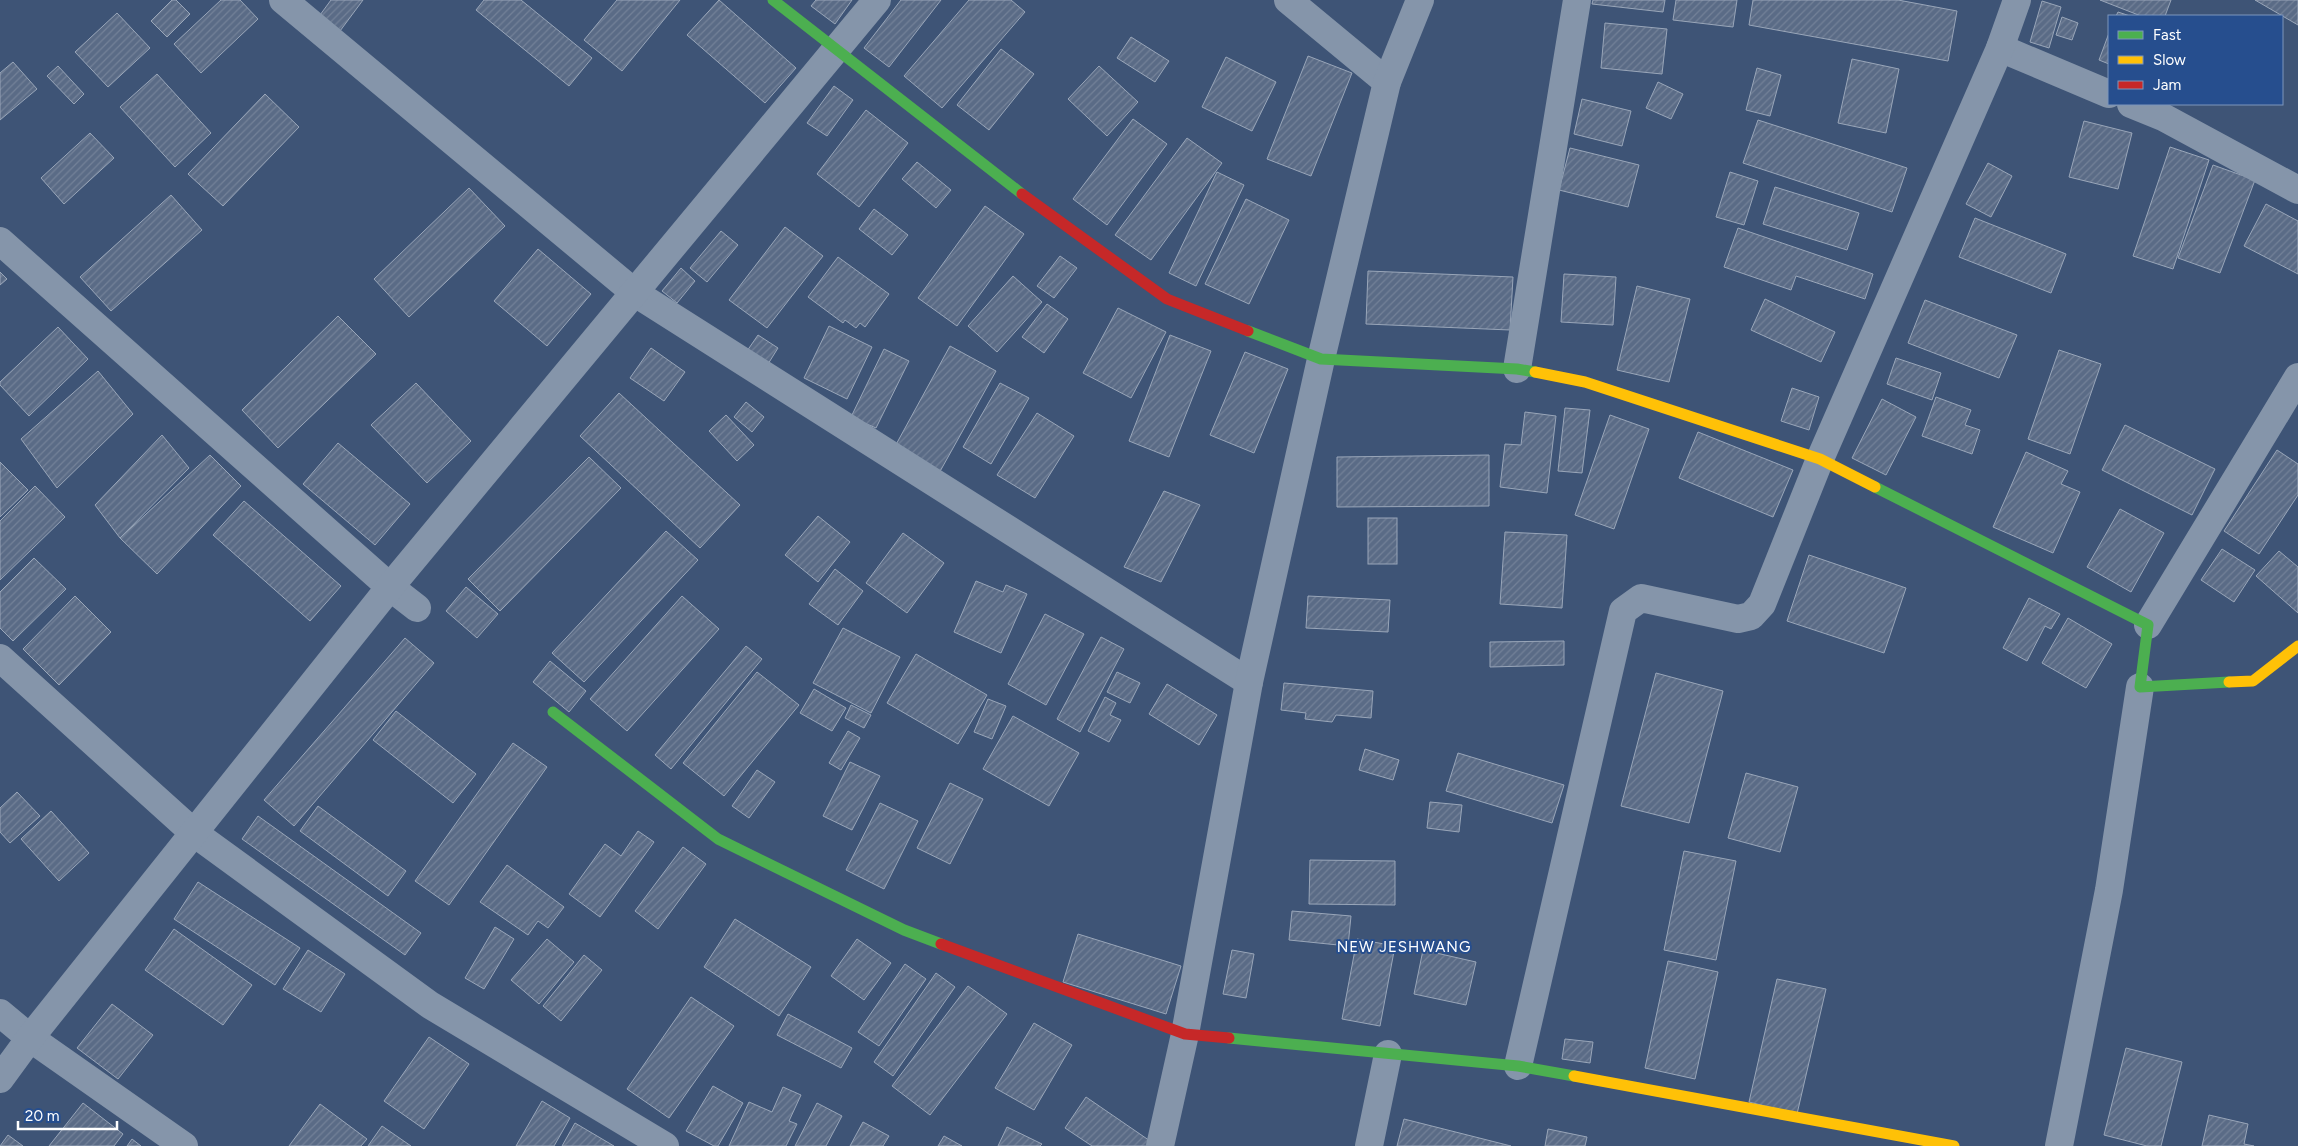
<svg xmlns="http://www.w3.org/2000/svg" width="2298" height="1146" font-family="Figtree,sans-serif">
<style>
.building{fill:url(#building-hatch);stroke:#99a6b9}
.lines{fill:none;stroke-linecap:round;stroke-linejoin:round}
.street{stroke:#8595aa;stroke-width:28}
.fast{stroke:#4caf50;stroke-width:11}
.slow{stroke:#ffc107;stroke-width:11}
.jam{stroke:#c62828;stroke-width:11}
.labels{text-anchor:middle;dominant-baseline:central;stroke-width:4;stroke-linejoin:round;paint-order:stroke}
.neighbourhood-label{font-size:15px;letter-spacing:1px;fill:#fff;stroke:#264e8e}
</style>
<defs>
<pattern id="building-hatch" width="6" height="6" patternUnits="userSpaceOnUse" patternTransform="scale(1.25)"><rect width="6" height="6" fill="#5a6b86"/><path d="M-1 1l2-2M0 6l6-6M5 7l2-2" fill="none" stroke="#738198"/></pattern>
</defs>
<rect width="100%" height="100%" fill="#3e5476"/>
<!-- building -->
<g class="building">
<path d="M 172,0 L 176,0 L 190,14 L 167,37 L 151,21 Z"/>
<path d="M 221,0 L 240,0 L 258,19 L 201,73 L 174,44 Z"/>
<path d="M 331,0 L 363,0 L 340,31 L 320,15 Z"/>
<path d="M 484,0 L 521,0 L 592,58 L 569,86 L 476,10 Z"/>
<path d="M 617,0 L 680,0 L 622,71 L 584,40 Z"/>
<path d="M 719,0 L 796,68 L 765,103 L 687,35 Z"/>
<path d="M 816,0 L 852,0 L 835,24 L 811,6 Z"/>
<path d="M 901,0 L 941,0 L 889,67 L 864,48 Z"/>
<path d="M 969,0 L 1011,0 L 1025,12 L 942,108 L 904,76 Z"/>
<path d="M 1593,0 L 1665,0 L 1663,12 L 1592,4 Z"/>
<path d="M 1676,0 L 1737,0 L 1733,27 L 1673,20 Z"/>
<path d="M 1753,0 L 1898,0 L 1957,11 L 1948,61 L 1749,25 Z"/>
<path d="M 2100,0 L 2171,0 L 2165,16 L 2141,16 Z"/>
<path d="M 2255,0 L 2298,0 L 2298,25 Z"/>
<path d="M 2042,1 L 2061,7 L 2049,48 L 2030,42 Z"/>
<path d="M 2118,12 L 2130,16 L 2116,16 Z"/>
<path d="M 117,13 L 150,48 L 108,87 L 75,52 Z"/>
<path d="M 2062,17 L 2078,23 L 2072,40 L 2056,35 Z"/>
<path d="M 1605,23 L 1667,29 L 1662,74 L 1601,68 Z"/>
<path d="M 2109,33 L 2109,64 L 2099,60 Z"/>
<path d="M 1131,37 L 1169,61 L 1155,82 L 1117,58 Z"/>
<path d="M 1001,49 L 1034,74 L 989,130 L 957,105 Z"/>
<path d="M 1308,56 L 1352,73 L 1311,176 L 1267,159 Z"/>
<path d="M 1226,57 L 1276,82 L 1252,131 L 1202,107 Z"/>
<path d="M 1852,59 L 1899,69 L 1886,133 L 1838,123 Z"/>
<path d="M 13,62 L 37,89 L 0,120 L 0,73 Z"/>
<path d="M 58,66 L 84,94 L 74,104 L 47,76 Z"/>
<path d="M 1099,66 L 1138,102 L 1107,136 L 1068,99 Z"/>
<path d="M 1757,68 L 1781,75 L 1770,116 L 1746,110 Z"/>
<path d="M 157,74 L 211,133 L 175,167 L 120,107 Z"/>
<path d="M 1658,82 L 1683,94 L 1671,119 L 1646,108 Z"/>
<path d="M 834,86 L 853,100 L 827,136 L 807,123 Z"/>
<path d="M 265,94 L 299,127 L 223,206 L 188,174 Z"/>
<path d="M 1582,99 L 1631,111 L 1622,146 L 1574,134 Z"/>
<path d="M 866,110 L 908,143 L 859,207 L 817,174 Z"/>
<path d="M 1133,119 L 1167,144 L 1107,225 L 1073,199 Z"/>
<path d="M 1758,120 L 1907,168 L 1892,212 L 1743,163 Z"/>
<path d="M 2084,121 L 2132,133 L 2118,189 L 2069,177 Z"/>
<path d="M 90,133 L 114,158 L 64,204 L 41,178 Z"/>
<path d="M 1187,138 L 1222,163 L 1151,260 L 1115,235 Z"/>
<path d="M 2170,147 L 2209,160 L 2173,269 L 2133,256 Z"/>
<path d="M 1570,148 L 1639,165 L 1628,207 L 1559,190 Z"/>
<path d="M 917,162 L 951,190 L 936,208 L 902,179 Z"/>
<path d="M 1988,163 L 2012,176 L 1991,217 L 1966,204 Z"/>
<path d="M 2213,165 L 2255,180 L 2220,273 L 2178,258 Z"/>
<path d="M 1217,172 L 1244,185 L 1196,286 L 1169,273 Z"/>
<path d="M 1730,172 L 1758,181 L 1744,225 L 1716,217 Z"/>
<path d="M 1775,187 L 1859,213 L 1847,250 L 1763,224 Z"/>
<path d="M 469,188 L 505,226 L 409,317 L 374,279 Z"/>
<path d="M 171,195 L 202,230 L 111,311 L 80,277 Z"/>
<path d="M 1246,199 L 1289,220 L 1249,304 L 1205,284 Z"/>
<path d="M 2266,204 L 2298,221 L 2298,274 L 2244,246 Z"/>
<path d="M 985,206 L 1024,234 L 957,326 L 918,298 Z"/>
<path d="M 874,209 L 908,235 L 892,255 L 859,229 Z"/>
<path d="M 1975,218 L 2066,254 L 2051,293 L 1959,257 Z"/>
<path d="M 785,227 L 823,256 L 767,328 L 729,300 Z"/>
<path d="M 1738,228 L 1873,274 L 1865,299 L 1796,276 L 1791,290 L 1724,267 Z"/>
<path d="M 721,231 L 738,245 L 707,282 L 690,268 Z"/>
<path d="M 538,249 L 591,294 L 547,346 L 494,301 Z"/>
<path d="M 1060,256 L 1077,268 L 1054,298 L 1037,286 Z"/>
<path d="M 838,257 L 889,294 L 865,327 L 860,323 L 856,328 L 845,320 L 843,323 L 808,297 Z"/>
<path d="M 681,268 L 695,281 L 677,303 L 662,291 Z"/>
<path d="M 1368,271 L 1513,277 L 1510,330 L 1366,324 Z"/>
<path d="M 0,272 L 7,279 L 0,285 Z"/>
<path d="M 1564,274 L 1616,277 L 1613,325 L 1561,322 Z"/>
<path d="M 1013,276 L 1042,302 L 997,352 L 968,326 Z"/>
<path d="M 1637,286 L 1690,299 L 1669,382 L 1617,370 Z"/>
<path d="M 1765,299 L 1835,332 L 1821,362 L 1751,330 Z"/>
<path d="M 1925,300 L 2017,335 L 1999,378 L 1908,343 Z"/>
<path d="M 1047,304 L 1068,319 L 1044,353 L 1022,337 Z"/>
<path d="M 1118,308 L 1166,332 L 1131,398 L 1083,373 Z"/>
<path d="M 338,316 L 376,354 L 278,448 L 242,410 Z"/>
<path d="M 829,326 L 872,347 L 847,399 L 804,378 Z"/>
<path d="M 58,327 L 88,359 L 29,416 L 0,385 L 0,382 Z"/>
<path d="M 758,335 L 778,348 L 768,364 L 747,351 Z"/>
<path d="M 1170,335 L 1211,351 L 1169,457 L 1129,441 Z"/>
<path d="M 950,346 L 996,371 L 938,475 L 893,450 Z"/>
<path d="M 651,348 L 685,372 L 664,401 L 630,378 Z"/>
<path d="M 884,349 L 909,361 L 876,428 L 851,417 Z"/>
<path d="M 2059,350 L 2101,364 L 2070,454 L 2028,439 Z"/>
<path d="M 1245,352 L 1288,369 L 1254,453 L 1210,435 Z"/>
<path d="M 1896,358 L 1941,373 L 1932,400 L 1887,384 Z"/>
<path d="M 98,371 L 133,414 L 57,488 L 21,439 Z"/>
<path d="M 416,383 L 471,441 L 427,483 L 371,425 Z"/>
<path d="M 1000,383 L 1029,398 L 991,464 L 963,447 Z"/>
<path d="M 1792,388 L 1819,397 L 1809,430 L 1781,421 Z"/>
<path d="M 619,393 L 740,505 L 700,548 L 580,436 Z"/>
<path d="M 1936,397 L 1971,410 L 1965,425 L 1980,430 L 1972,454 L 1922,436 Z"/>
<path d="M 1882,399 L 1916,417 L 1886,475 L 1852,458 Z"/>
<path d="M 746,402 L 764,417 L 752,432 L 734,417 Z"/>
<path d="M 1565,408 L 1590,410 L 1582,473 L 1558,471 Z"/>
<path d="M 1525,412 L 1556,416 L 1547,493 L 1500,487 L 1505,444 L 1521,445 Z"/>
<path d="M 1037,413 L 1074,436 L 1035,498 L 997,475 Z"/>
<path d="M 726,415 L 754,445 L 737,461 L 709,431 Z"/>
<path d="M 1610,415 L 1649,429 L 1614,529 L 1575,515 Z"/>
<path d="M 2125,425 L 2215,469 L 2192,515 L 2102,470 Z"/>
<path d="M 1698,432 L 1793,470 L 1773,517 L 1679,478 Z"/>
<path d="M 162,435 L 189,468 L 120,538 L 95,505 Z"/>
<path d="M 338,443 L 410,504 L 375,545 L 303,484 Z"/>
<path d="M 2277,450 L 2298,464 L 2298,495 L 2259,554 L 2224,531 Z"/>
<path d="M 2026,452 L 2068,471 L 2061,484 L 2080,492 L 2053,553 L 1993,527 Z"/>
<path d="M 210,455 L 241,486 L 157,574 L 120,538 Z"/>
<path d="M 1489,455 L 1489,506 L 1337,507 L 1337,457 Z"/>
<path d="M 589,457 L 621,488 L 500,611 L 468,579 Z"/>
<path d="M 0,462 L 28,490 L 0,517 Z"/>
<path d="M 35,486 L 65,517 L 0,580 L 0,521 Z"/>
<path d="M 1164,491 L 1200,505 L 1161,582 L 1124,567 Z"/>
<path d="M 244,501 L 341,586 L 310,621 L 213,535 Z"/>
<path d="M 2120,509 L 2164,533 L 2131,592 L 2087,567 Z"/>
<path d="M 818,516 L 850,542 L 818,582 L 785,555 Z"/>
<rect x="1368" y="518" width="29" height="46"/>
<path d="M 666,531 L 698,560 L 584,682 L 552,653 Z"/>
<path d="M 1505,532 L 1567,535 L 1562,608 L 1500,604 Z"/>
<path d="M 903,533 L 944,563 L 907,613 L 866,583 Z"/>
<path d="M 2222,549 L 2255,570 L 2234,602 L 2201,580 Z"/>
<path d="M 2279,551 L 2298,567 L 2298,613 L 2256,576 Z"/>
<path d="M 1809,555 L 1906,588 L 1884,653 L 1787,621 Z"/>
<path d="M 34,558 L 66,589 L 13,641 L 0,628 L 0,592 Z"/>
<path d="M 835,569 L 863,591 L 838,625 L 809,604 Z"/>
<path d="M 976,581 L 1003,592 L 1006,585 L 1027,594 L 1001,653 L 954,632 Z"/>
<path d="M 466,587 L 498,614 L 477,638 L 446,611 Z"/>
<path d="M 75,596 L 111,632 L 59,685 L 23,649 Z"/>
<path d="M 682,596 L 719,629 L 627,731 L 590,699 Z"/>
<path d="M 1308,596 L 1390,600 L 1388,632 L 1306,628 Z"/>
<path d="M 2029,598 L 2060,614 L 2051,629 L 2045,626 L 2027,661 L 2003,648 Z"/>
<path d="M 1045,614 L 1084,634 L 1046,705 L 1008,684 Z"/>
<path d="M 2068,618 L 2112,644 L 2086,688 L 2042,663 Z"/>
<path d="M 843,628 L 900,657 L 871,713 L 813,683 Z"/>
<path d="M 1101,637 L 1124,649 L 1080,732 L 1057,719 Z"/>
<path d="M 405,638 L 434,663 L 294,826 L 264,800 Z"/>
<path d="M 1564,641 L 1564,665 L 1490,667 L 1490,642 Z"/>
<path d="M 746,646 L 762,659 L 671,769 L 655,755 Z"/>
<path d="M 916,654 L 987,695 L 958,744 L 887,703 Z"/>
<path d="M 550,661 L 586,691 L 569,712 L 533,682 Z"/>
<path d="M 757,672 L 799,705 L 724,796 L 683,763 Z"/>
<path d="M 1117,672 L 1140,683 L 1130,703 L 1107,692 Z"/>
<path d="M 1656,673 L 1723,691 L 1689,823 L 1621,806 Z"/>
<path d="M 1284,683 L 1373,691 L 1371,718 L 1336,715 L 1332,722 L 1305,719 L 1306,713 L 1281,710 Z"/>
<path d="M 1167,684 L 1217,715 L 1199,745 L 1149,714 Z"/>
<path d="M 814,689 L 846,708 L 832,731 L 800,713 Z"/>
<path d="M 1105,697 L 1116,703 L 1110,715 L 1121,720 L 1109,742 L 1088,731 Z"/>
<path d="M 988,699 L 1006,706 L 992,739 L 974,732 Z"/>
<path d="M 851,705 L 871,715 L 864,728 L 845,718 Z"/>
<path d="M 396,711 L 476,774 L 453,803 L 373,740 Z"/>
<path d="M 1013,716 L 1079,753 L 1049,806 L 983,769 Z"/>
<path d="M 848,731 L 860,738 L 841,770 L 829,763 Z"/>
<path d="M 513,743 L 547,767 L 449,905 L 415,881 Z"/>
<path d="M 1365,749 L 1399,760 L 1393,780 L 1359,770 Z"/>
<path d="M 1458,753 L 1564,785 L 1552,823 L 1446,791 Z"/>
<path d="M 850,762 L 880,776 L 852,830 L 823,816 Z"/>
<path d="M 757,770 L 775,782 L 749,818 L 732,806 Z"/>
<path d="M 1746,773 L 1798,787 L 1780,852 L 1728,838 Z"/>
<path d="M 950,783 L 983,799 L 950,864 L 917,848 Z"/>
<path d="M 17,792 L 40,816 L 10,843 L 0,832 L 0,808 Z"/>
<path d="M 1430,802 L 1462,805 L 1459,832 L 1427,828 Z"/>
<path d="M 880,803 L 918,821 L 884,889 L 846,870 Z"/>
<path d="M 318,806 L 406,871 L 388,896 L 300,831 Z"/>
<path d="M 51,811 L 89,853 L 59,881 L 21,839 Z"/>
<path d="M 258,816 L 421,933 L 405,955 L 242,839 Z"/>
<path d="M 638,831 L 654,842 L 600,917 L 569,894 L 605,844 L 621,856 Z"/>
<path d="M 683,847 L 706,864 L 658,929 L 635,911 Z"/>
<path d="M 1684,851 L 1736,861 L 1716,960 L 1664,950 Z"/>
<path d="M 1310,860 L 1395,861 L 1395,905 L 1309,904 Z"/>
<path d="M 507,865 L 564,907 L 548,928 L 538,921 L 528,935 L 480,902 Z"/>
<path d="M 198,882 L 300,948 L 275,985 L 174,919 Z"/>
<path d="M 1292,911 L 1351,916 L 1348,946 L 1289,940 Z"/>
<path d="M 735,919 L 811,967 L 779,1016 L 704,967 Z"/>
<path d="M 495,927 L 514,939 L 484,989 L 465,978 Z"/>
<path d="M 174,929 L 252,985 L 223,1025 L 145,970 Z"/>
<path d="M 1078,934 L 1181,966 L 1166,1014 L 1063,982 Z"/>
<path d="M 547,939 L 574,962 L 539,1004 L 511,980 Z"/>
<path d="M 857,939 L 891,963 L 864,1000 L 831,976 Z"/>
<path d="M 1357,939 L 1395,946 L 1380,1026 L 1342,1019 Z"/>
<path d="M 308,950 L 345,974 L 321,1012 L 283,989 Z"/>
<path d="M 1232,950 L 1254,954 L 1246,998 L 1223,994 Z"/>
<path d="M 1423,950 L 1476,962 L 1466,1005 L 1414,994 Z"/>
<path d="M 584,955 L 602,970 L 561,1021 L 543,1006 Z"/>
<path d="M 1668,961 L 1718,972 L 1695,1079 L 1645,1068 Z"/>
<path d="M 905,964 L 926,979 L 879,1046 L 858,1032 Z"/>
<path d="M 936,973 L 955,987 L 893,1076 L 874,1062 Z"/>
<path d="M 1777,979 L 1826,989 L 1797,1114 L 1749,1102 Z"/>
<path d="M 968,986 L 1007,1014 L 930,1115 L 892,1086 Z"/>
<path d="M 691,997 L 734,1026 L 669,1118 L 627,1089 Z"/>
<path d="M 112,1004 L 153,1035 L 118,1079 L 77,1048 Z"/>
<path d="M 788,1014 L 852,1048 L 841,1068 L 777,1035 Z"/>
<path d="M 1034,1023 L 1072,1045 L 1034,1110 L 995,1088 Z"/>
<path d="M 429,1037 L 469,1064 L 424,1129 L 384,1101 Z"/>
<path d="M 1565,1039 L 1593,1042 L 1590,1063 L 1562,1059 Z"/>
<path d="M 2126,1048 L 2182,1062 L 2161,1146 L 2147,1146 L 2104,1135 Z"/>
<path d="M 713,1086 L 743,1103 L 718,1146 L 714,1146 L 686,1131 Z"/>
<path d="M 783,1087 L 801,1095 L 789,1121 L 797,1124 L 786,1146 L 729,1146 L 749,1102 L 772,1112 Z"/>
<path d="M 1086,1097 L 1153,1143 L 1151,1146 L 1092,1146 L 1065,1128 Z"/>
<path d="M 542,1101 L 570,1118 L 554,1146 L 516,1146 Z"/>
<path d="M 83,1103 L 123,1134 L 114,1146 L 49,1146 Z"/>
<path d="M 817,1103 L 842,1116 L 826,1146 L 795,1146 Z"/>
<path d="M 320,1104 L 367,1139 L 361,1146 L 289,1146 Z"/>
<path d="M 2209,1115 L 2248,1124 L 2244,1144 L 2254,1146 L 2202,1146 Z"/>
<path d="M 1404,1119 L 1511,1146 L 1397,1146 Z"/>
<path d="M 863,1122 L 889,1136 L 883,1146 L 850,1146 Z"/>
<path d="M 575,1123 L 614,1146 L 562,1146 Z"/>
<path d="M 382,1126 L 411,1146 L 368,1146 Z"/>
<path d="M 1007,1127 L 1042,1144 L 1040,1146 L 998,1146 Z"/>
<path d="M 1548,1129 L 1587,1137 L 1585,1146 L 1545,1146 Z"/>
<path d="M 8,1135 L 23,1146 L 0,1146 Z"/>
<path d="M 944,1136 L 962,1146 L 938,1146 Z"/>
<path d="M 132,1139 L 141,1146 L 127,1146 Z"/>
</g>
<g class="lines">
<!-- street -->
<g class="street">
<path d="M 283,0 L 635,293 L 1249,682"/>
<path d="M 1288,0 L 1387,82"/>
<path d="M 2000,48 L 2109,94"/>
<path d="M 2131,104 L 2163,117 L 2298,190"/>
<path d="M 0,241 L 390,587 L 417,608"/>
<path d="M 1517,369 L 1577,0"/>
<path d="M 2148,625 L 2298,377"/>
<path d="M 0,658 L 194,833 L 430,1005 L 665,1146"/>
<path d="M 0,1013 L 30,1038 L 184,1146"/>
<path d="M 1518,1066 L 1623,611 L 1641,598 L 1738,619 L 1751,616 L 1762,604 L 1820,459 L 2000,48 L 2017,0"/>
<path d="M 0,1079 L 30,1038 L 390,587 L 877,0"/>
<path d="M 1160,1146 L 1185,1034 L 1249,682 L 1321,359 L 1387,82 L 1420,0"/>
<path d="M 1369,1146 L 1388,1054"/>
<path d="M 2059,1146 L 2109,890 L 2140,687"/>
</g>
<!-- fast -->
<g class="fast">
<path d="M 773,0 L 1022,194"/>
<path d="M 1248,331 L 1321,359 L 1517,369 L 1535,372"/>
<path d="M 1875,487 L 2148,625 L 2140,687 L 2229,682"/>
<path d="M 553,712 L 718,839 L 904,930 L 941,944"/>
<path d="M 1229,1038 L 1518,1066 L 1574,1076"/>
</g>
<!-- slow -->
<g class="slow">
<path d="M 1535,372 L 1585,382 L 1820,459 L 1875,487"/>
<path d="M 2229,682 L 2253,681 L 2298,646"/>
<path d="M 1574,1076 L 1954,1146"/>
</g>
<!-- jam -->
<g class="jam">
<path d="M 1022,194 L 1167,299 L 1248,331"/>
<path d="M 941,944 L 1185,1034 L 1229,1038"/>
</g>
</g>
<g class="labels">
<!-- neighbourhood labels -->
<g class="neighbourhood-label">
<text x="1404" y="947">NEW JESHWANG</text>
</g>
</g>
<!-- legend -->
<rect x="2108" y="15" width="175" height="90" fill="#264e8e" stroke="#7d95bb"/>
<rect x="2118" y="31" width="25" height="8" fill="#4caf50" stroke="#7d95bb"/>
<text x="2153" y="40" font-size="15" fill="#ffffff">Fast</text>
<rect x="2118" y="56" width="25" height="8" fill="#ffc107" stroke="#7d95bb"/>
<text x="2153" y="65" font-size="15" fill="#ffffff">Slow</text>
<rect x="2118" y="81" width="25" height="8" fill="#c62828" stroke="#7d95bb"/>
<text x="2153" y="90" font-size="15" fill="#ffffff">Jam</text>
<!-- scale -->
<path d="M18 1121v8h99v-8" fill="none" stroke="#ffffff" stroke-width="2.5"/>
<text x="25" y="1121" font-size="15" fill="#ffffff" stroke="#264e8e" stroke-width="4" paint-order="stroke">20 m</text>
</svg>
